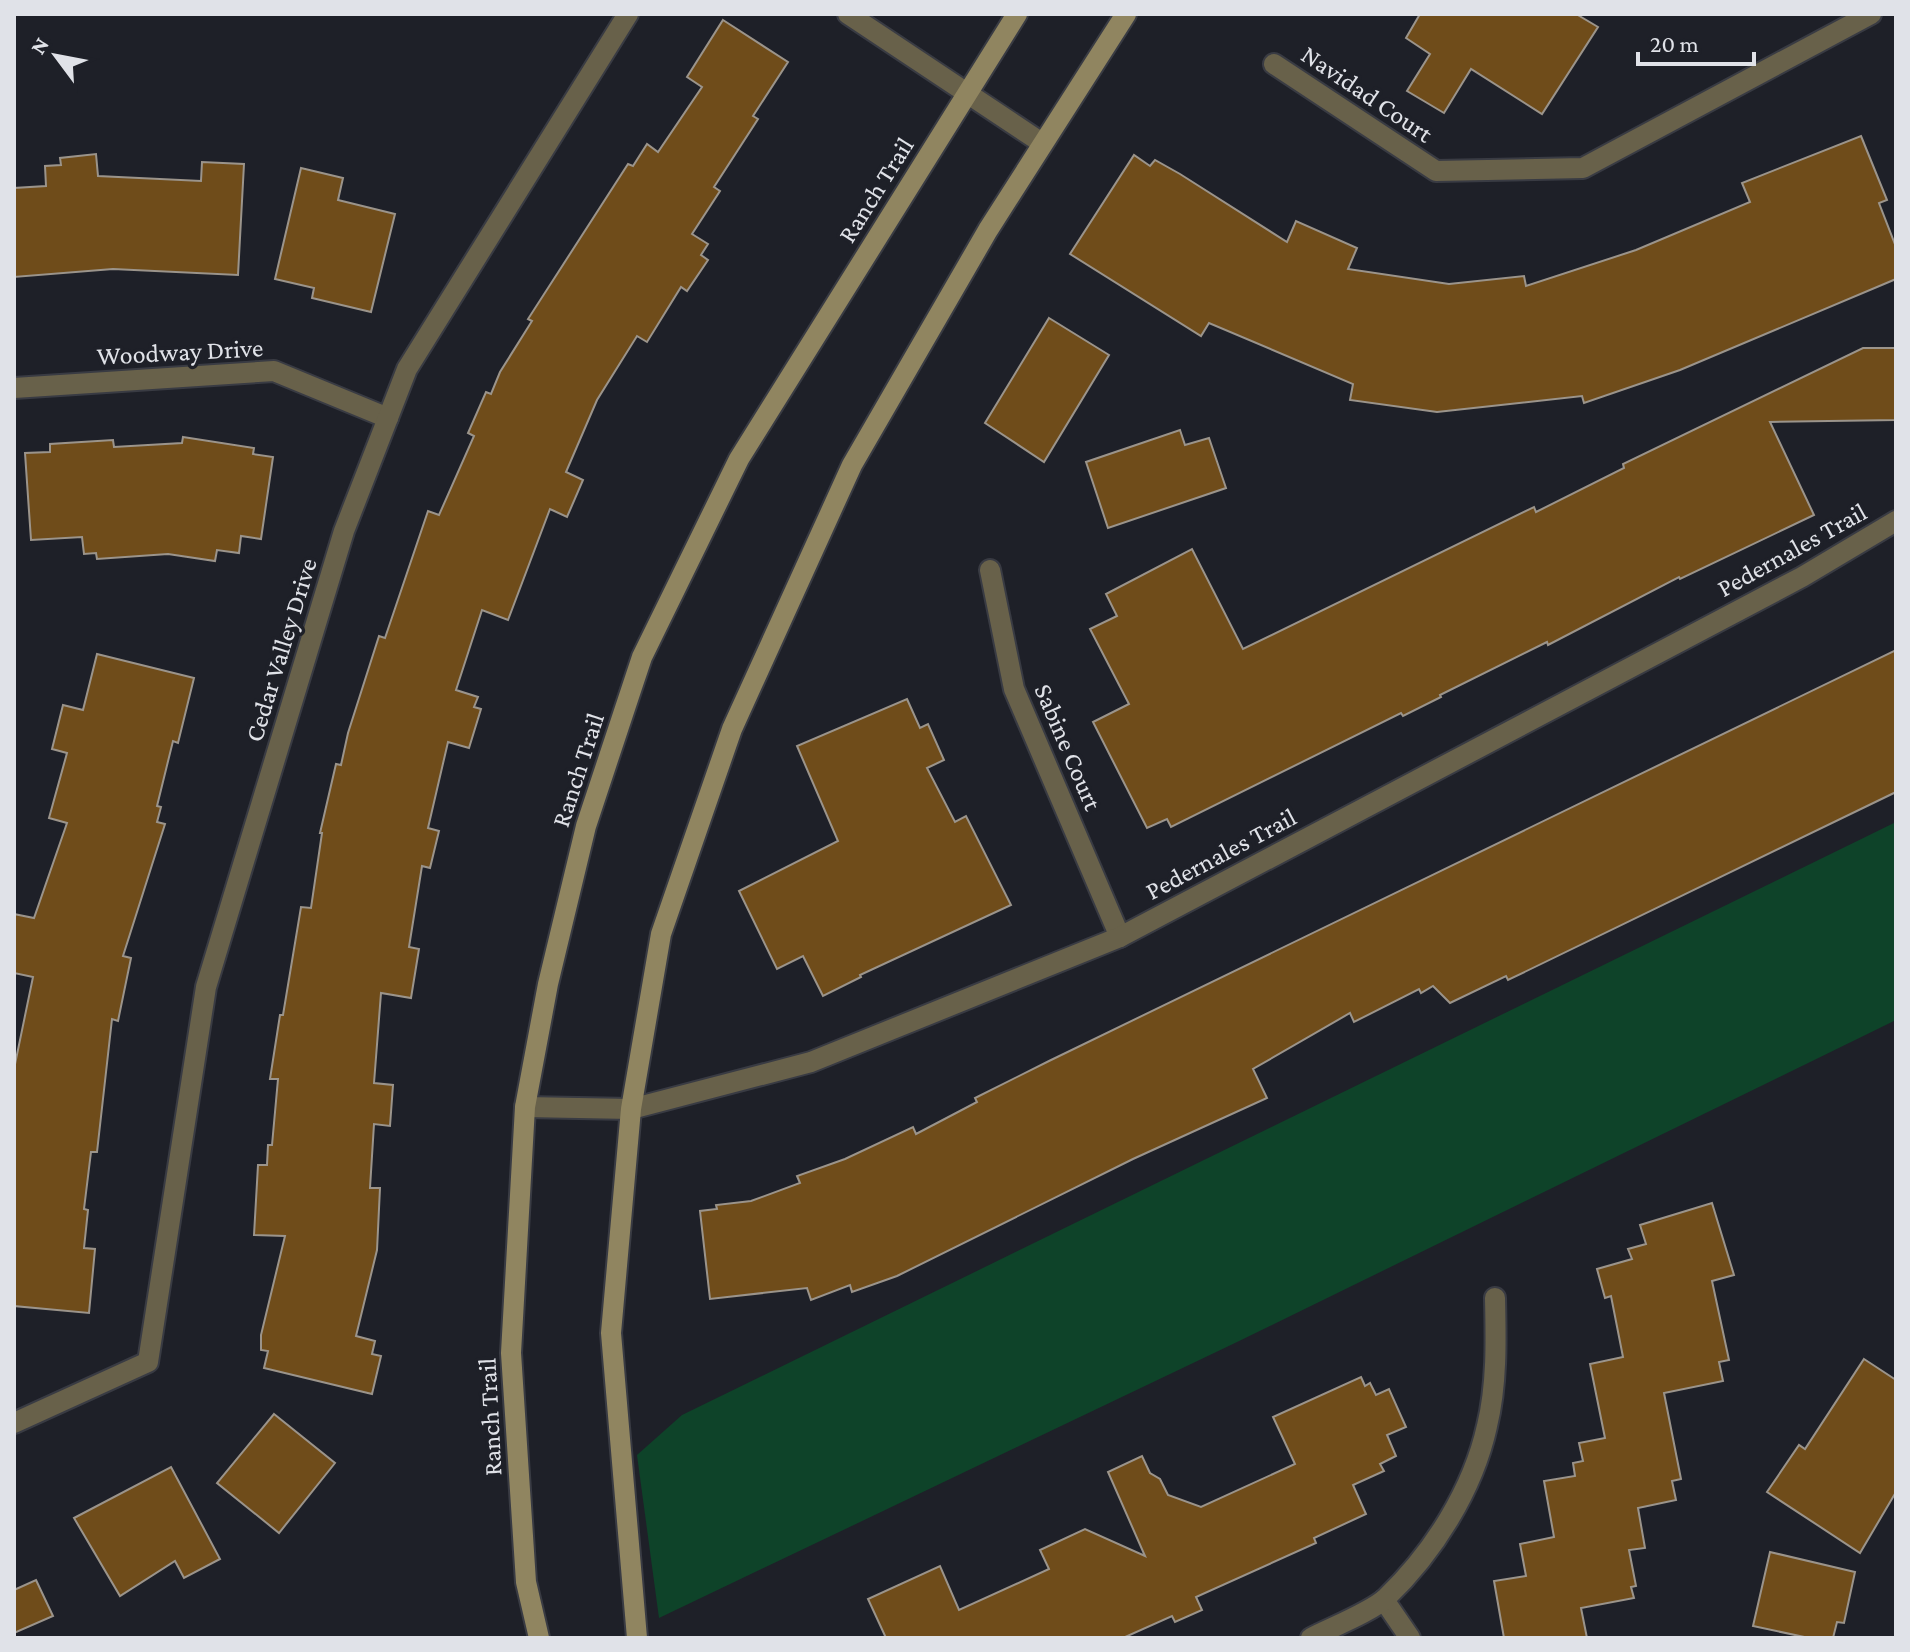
<svg xmlns="http://www.w3.org/2000/svg" width="1910" height="1652" font-family="'Crimson Pro',serif">
<style>
.green{fill:#0e4329}
.building{fill:#6f4c1a;stroke:#9b948b;stroke-width:2}
.lines{fill:none;stroke-linecap:round;stroke-linejoin:round}
.street-casing{stroke:#393b43;stroke-width:24}
.secondary-casing{stroke:#393b43;stroke-width:24}
.street{stroke:#68614a;stroke-width:20}
.secondary{stroke:#908560;stroke-width:20}
.labels{text-anchor:middle;dominant-baseline:central;stroke-width:7;stroke-linejoin:round;paint-order:stroke}
.street-label{font-size:26px;fill:#e0e2e8;stroke:#1e2028}
</style>
<rect width="100%" height="100%" fill="#1e2028"/>
<!-- green -->
<path class="green" d="M 1896,822 L 1896,1020 L 1235,1343 L 659,1618 L 637,1455 L 682,1415 Z"/>
<!-- building -->
<g class="building">
<path d="M 1420,14 L 1576,14 L 1598,27 L 1542,114 L 1471,69 L 1444,113 L 1407,91 L 1430,54 L 1406,38 Z"/>
<path d="M 723,20 L 788,62 L 753,116 L 758,119 L 714,187 L 720,191 L 692,234 L 708,244 L 701,255 L 708,260 L 687,291 L 681,287 L 647,342 L 637,336 L 597,400 L 566,472 L 583,480 L 567,517 L 550,509 L 508,620 L 482,610 L 456,690 L 478,697 L 474,707 L 481,709 L 469,748 L 448,742 L 428,828 L 439,831 L 430,868 L 422,866 L 409,947 L 419,949 L 411,998 L 381,993 L 374,1083 L 393,1085 L 390,1126 L 374,1124 L 370,1188 L 380,1188 L 377,1250 L 356,1336 L 375,1341 L 372,1354 L 381,1356 L 372,1394 L 264,1368 L 268,1351 L 261,1350 L 261,1335 L 285,1236 L 254,1235 L 258,1165 L 267,1165 L 268,1145 L 272,1145 L 278,1079 L 270,1079 L 280,1015 L 283,1015 L 301,907 L 311,908 L 322,833 L 320,833 L 336,764 L 341,765 L 348,733 L 379,636 L 385,638 L 428,511 L 439,515 L 474,436 L 468,433 L 486,392 L 491,394 L 500,372 L 532,321 L 528,319 L 628,164 L 633,166 L 647,144 L 658,152 L 702,87 L 687,77 Z"/>
<path d="M 1861,136 L 1887,200 L 1879,203 L 1896,247 L 1896,279 L 1680,370 L 1584,403 L 1582,396 L 1437,412 L 1350,400 L 1353,384 L 1209,323 L 1201,336 L 1070,254 L 1134,155 L 1150,166 L 1155,160 L 1180,174 L 1287,242 L 1296,221 L 1357,248 L 1348,269 L 1449,284 L 1524,276 L 1526,286 L 1636,250 L 1750,202 L 1742,183 Z"/>
<path d="M 96,154 L 98,176 L 201,181 L 202,162 L 244,164 L 238,275 L 113,269 L 14,277 L 14,188 L 46,186 L 45,166 L 61,165 L 60,158 Z"/>
<path d="M 301,168 L 343,178 L 338,200 L 395,214 L 371,312 L 312,298 L 314,288 L 275,279 Z"/>
<path d="M 1049,318 L 1109,355 L 1044,462 L 985,423 Z"/>
<path d="M 1863,348 L 1896,348 L 1896,420 L 1770,422 L 1814,515 L 1680,579 L 1679,577 L 1548,645 L 1547,642 L 1440,695 L 1441,697 L 1403,716 L 1401,713 L 1171,827 L 1167,819 L 1147,828 L 1093,722 L 1129,704 L 1090,629 L 1117,616 L 1106,594 L 1192,549 L 1243,649 L 1534,507 L 1536,512 L 1624,468 L 1623,464 Z"/>
<path d="M 1180,430 L 1185,445 L 1209,438 L 1226,488 L 1108,528 L 1086,462 Z"/>
<path d="M 183,437 L 254,448 L 253,454 L 273,457 L 261,539 L 241,536 L 239,553 L 217,550 L 215,561 L 168,554 L 97,559 L 96,553 L 84,554 L 82,537 L 31,540 L 25,453 L 50,452 L 50,444 L 113,440 L 114,447 L 182,443 Z"/>
<path d="M 1896,650 L 1896,792 L 1508,980 L 1506,976 L 1450,1003 L 1433,986 L 1421,993 L 1419,989 L 1354,1022 L 1350,1013 L 1253,1069 L 1267,1098 L 1133,1159 L 897,1276 L 852,1292 L 850,1285 L 811,1300 L 807,1288 L 710,1299 L 700,1211 L 717,1209 L 716,1205 L 751,1201 L 800,1183 L 797,1176 L 845,1159 L 913,1127 L 916,1134 L 977,1102 L 975,1098 L 1049,1061 Z"/>
<path d="M 97,654 L 194,678 L 178,743 L 173,741 L 157,806 L 161,807 L 157,822 L 165,824 L 123,956 L 131,958 L 118,1021 L 112,1019 L 97,1152 L 91,1152 L 84,1209 L 88,1210 L 84,1248 L 95,1249 L 89,1313 L 14,1306 L 14,1069 L 33,977 L 14,973 L 14,914 L 34,918 L 67,823 L 49,818 L 67,753 L 52,749 L 63,705 L 83,710 Z"/>
<path d="M 907,699 L 920,728 L 928,724 L 944,760 L 927,768 L 955,822 L 966,816 L 1011,905 L 860,975 L 861,977 L 823,996 L 803,956 L 777,969 L 739,891 L 838,841 L 797,746 Z"/>
<path d="M 1712,1203 L 1734,1275 L 1712,1281 L 1729,1360 L 1719,1362 L 1723,1381 L 1664,1393 L 1681,1479 L 1672,1481 L 1676,1500 L 1638,1508 L 1645,1548 L 1629,1550 L 1636,1586 L 1631,1587 L 1634,1598 L 1581,1608 L 1587,1638 L 1504,1638 L 1494,1581 L 1526,1576 L 1520,1544 L 1554,1537 L 1544,1481 L 1575,1476 L 1573,1463 L 1583,1461 L 1579,1443 L 1605,1438 L 1590,1364 L 1623,1357 L 1611,1296 L 1605,1298 L 1597,1269 L 1632,1259 L 1628,1249 L 1646,1244 L 1640,1225 Z"/>
<path d="M 1864,1359 L 1896,1380 L 1896,1492 L 1860,1553 L 1767,1492 L 1799,1445 L 1805,1449 Z"/>
<path d="M 1361,1377 L 1365,1386 L 1370,1383 L 1376,1395 L 1389,1389 L 1406,1427 L 1387,1435 L 1396,1456 L 1380,1464 L 1384,1471 L 1353,1485 L 1366,1514 L 1314,1538 L 1316,1543 L 1196,1597 L 1202,1610 L 1175,1622 L 1172,1616 L 1123,1638 L 886,1638 L 868,1599 L 940,1566 L 959,1610 L 1049,1569 L 1040,1550 L 1085,1529 L 1145,1556 L 1108,1472 L 1142,1456 L 1150,1473 L 1160,1479 L 1168,1495 L 1201,1507 L 1295,1464 L 1273,1417 Z"/>
<path d="M 274,1414 L 335,1463 L 279,1533 L 217,1483 Z"/>
<path d="M 171,1467 L 220,1559 L 184,1578 L 175,1561 L 120,1596 L 74,1518 Z"/>
<path d="M 1770,1552 L 1855,1572 L 1844,1623 L 1837,1622 L 1833,1638 L 1809,1638 L 1753,1626 Z"/>
<path d="M 36,1580 L 53,1616 L 14,1633 L 14,1590 Z"/>
</g>
<g class="lines">
<!-- street casing -->
<g class="street-casing">
<g id="street">
<path d="M 848,14 L 1042,143"/>
<path d="M 1274,64 L 1436,171 L 1583,168 L 1871,14"/>
<path d="M 14,388 L 274,371 L 388,418"/>
<path d="M 990,570 L 1014,689 L 1120,937"/>
<path d="M 525,1107 L 631,1109 L 811,1062 L 1120,937 L 1802,577 L 1896,521"/>
<path d="M 14,1423 L 148,1362 L 206,987 L 344,531 L 407,369 L 628,14"/>
<path d="M 1384,1600 L 1410,1638"/>
<path d="M 1311,1638 C 1330,1628 1371,1612 1386,1598 C 1433,1553 1473,1490 1487,1426 C 1497,1385 1496,1340 1495,1298"/>
</g>
</g>
<!-- secondary casing -->
<g class="secondary-casing">
<g id="secondary">
<path d="M 539,1638 L 526,1582 L 511,1353 L 525,1107 L 548,984 L 586,826 L 642,657 L 739,459 L 1017,14"/>
<path d="M 637,1638 L 611,1333 L 631,1109 L 661,934 L 732,729 L 852,465 L 988,230 L 1126,14"/>
</g>
</g>
<!-- street -->
<use href="#street" class="street"/>
<!-- secondary -->
<use href="#secondary" class="secondary"/>
</g>
<g class="labels">
<!-- street labels -->
<g class="street-label">
<text transform="translate(1367 94) rotate(34)">Navidad Court</text>
<text transform="translate(876 190) rotate(-58)">Ranch Trail</text>
<text transform="translate(180 352) rotate(-3)">Woodway Drive</text>
<text transform="translate(1792 550) rotate(-29)">Pedernales Trail</text>
<text transform="translate(281 650) rotate(-73)">Cedar Valley Drive</text>
<text transform="translate(1068 747) rotate(67)">Sabine Court</text>
<text transform="translate(578 770) rotate(-72)">Ranch Trail</text>
<text transform="translate(1221 854) rotate(-28)">Pedernales Trail</text>
<text transform="translate(490 1417) rotate(-93)">Ranch Trail</text>
</g>
</g>
<!-- border -->
<rect width="1910" height="1652" fill="none" stroke="#e0e2e8" stroke-width="32"/>
<!-- north arrow -->
<g transform="translate(56 56) rotate(302)" stroke="#1e2028" stroke-width="6" paint-order="stroke">
<path d="M0-6L14 30L0 20L-14 30Z" fill="#e0e2e8"/>
<text y="-12" font-size="22" font-weight="bold" text-anchor="middle" fill="#e0e2e8">N</text>
</g>
<!-- scale -->
<path d="M1638 52v12h116v-12" fill="none" stroke="#e0e2e8" stroke-width="4"/>
<text x="1650" y="52" font-size="24" fill="#e0e2e8" stroke="#1e2028" stroke-width="6" paint-order="stroke">20 m</text>
</svg>
